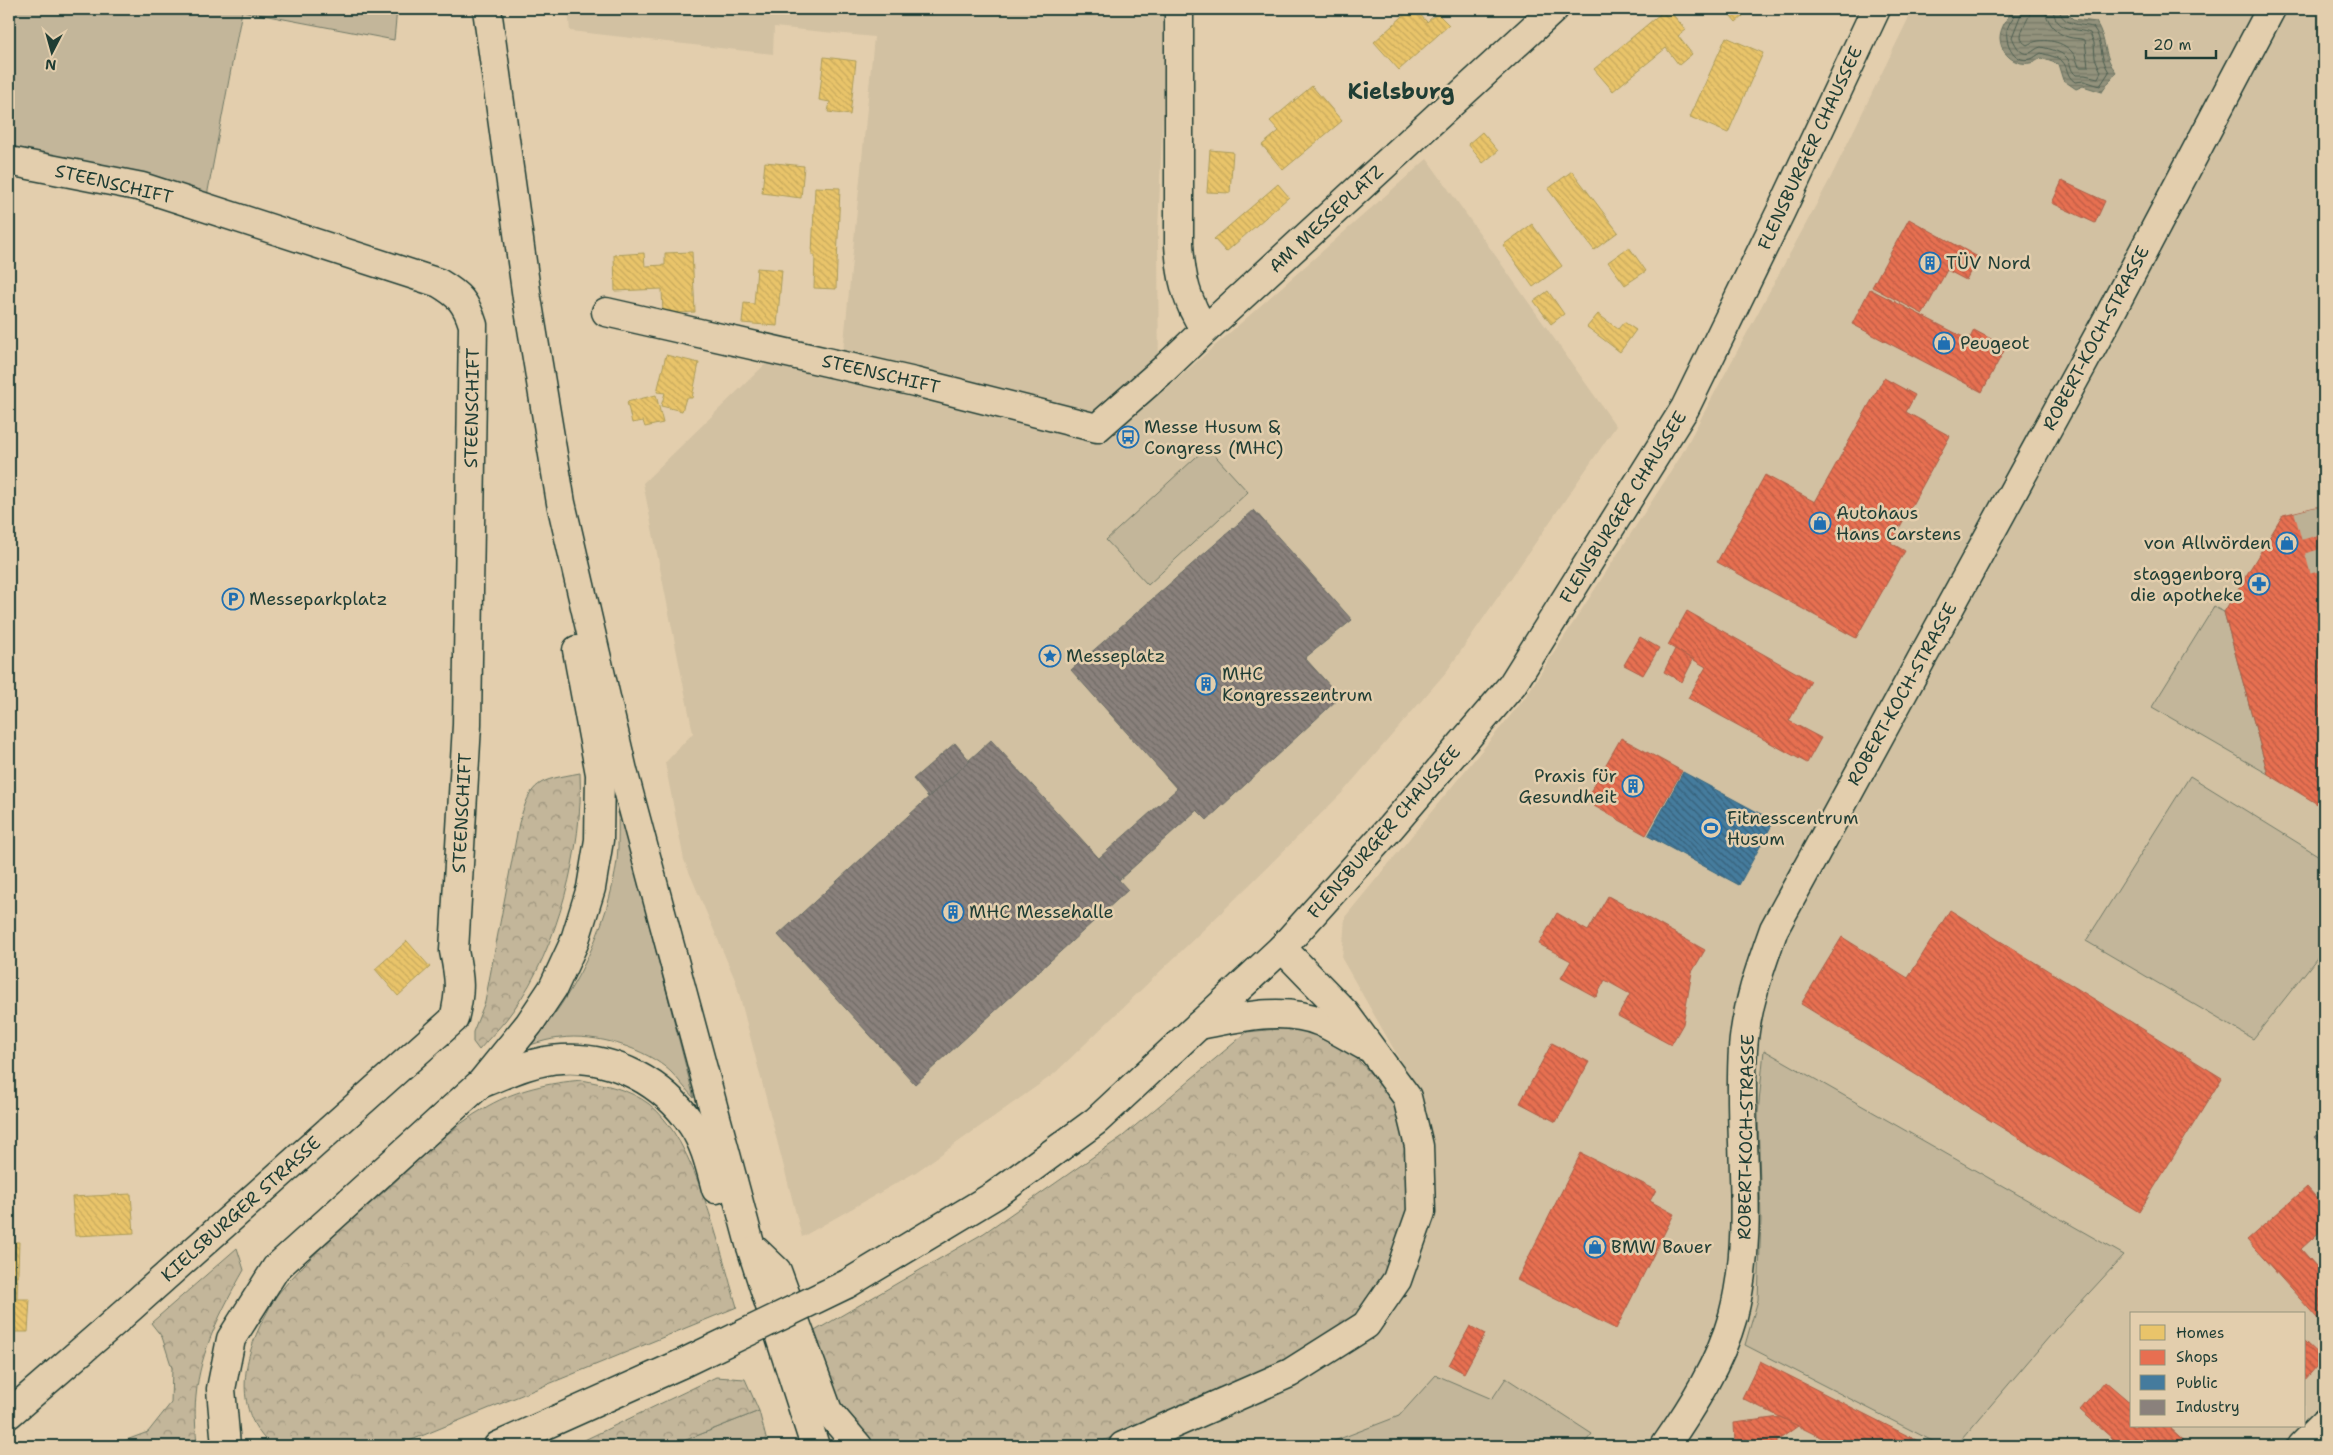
<svg xmlns="http://www.w3.org/2000/svg" width="2333" height="1455" font-family="'Shantell Sans',sans-serif">
<style>
.built{fill:#d2c1a2;fill-rule:evenodd}
.green{fill:#c3b69a;stroke:#717a67}
.forest{fill:url(#forest-crowns);stroke:#717a67}
.water{fill:url(#water-rules);stroke:#65705f}
.homes{fill:url(#homes-back-hatch);stroke:#ac9c5a}
.shops{fill:url(#shops-back-hatch);stroke:#ab6048}
.public{fill:url(#public-back-hatch);stroke:#3a687e}
.industry{fill:url(#industry-back-hatch);stroke:#6a6d66}
.lines{fill:none;stroke-linecap:round;stroke-linejoin:round}
.shore{stroke:#4d5f51;stroke-width:1}
.minor-tunnel{stroke:#bcb195;stroke-width:28;stroke-dasharray:28 14;stroke-linecap:butt}
.minor-casing{stroke:#1f3d34;stroke-width:31}
.major-casing{stroke:#1f3d34;stroke-width:31}
.highway-casing{stroke:#1f3d34;stroke-width:31}
.minor{stroke:#e3cead;stroke-width:28}
.major{stroke:#e3cead;stroke-width:28}
.highway{stroke:#e3cead;stroke-width:28}
.major-bridge-casing{stroke:#1f3d34;stroke-width:31;stroke-linecap:butt}
.major-bridge{stroke:#e3cead;stroke-width:28}
.labels{text-anchor:middle;dominant-baseline:central;stroke-width:5;stroke-linejoin:round;paint-order:stroke}
.street-label{font-size:18px;fill:#1f3d34;stroke:#e3cead}
.poi-label{font-size:18px;fill:#1f3d34;stroke:#e3cead;text-anchor:start}
.district-label{font-size:22px;font-weight:bold;fill:#1f3d34;stroke:#e3cead}
</style>
<defs>
<pattern id="forest-crowns" width="20" height="18" patternUnits="userSpaceOnUse" patternTransform="scale(1.25)"><rect width="20" height="18" fill="#c3b69a"/><path d="M2 6a3 3 0 1 1 6 0M12 15a3 3 0 1 1 6 0" fill="none" stroke="#9e957e"/></pattern>
<pattern id="water-rules" width="6" height="5" patternUnits="userSpaceOnUse" patternTransform="scale(1.25)"><rect width="6" height="5" fill="#93927c"/><path d="M0 2.5h6" fill="none" stroke="#777866"/></pattern>
<pattern id="homes-back-hatch" width="6" height="6" patternUnits="userSpaceOnUse" patternTransform="scale(1.25)"><rect width="6" height="6" fill="#e9c46a"/><path d="M-1 5l2 2M0 0l6 6M5-1l2 2" fill="none" stroke="#c7a95c"/></pattern>
<pattern id="shops-back-hatch" width="6" height="6" patternUnits="userSpaceOnUse" patternTransform="scale(1.25)"><rect width="6" height="6" fill="#e76f51"/><path d="M-1 5l2 2M0 0l6 6M5-1l2 2" fill="none" stroke="#bb5c44"/></pattern>
<pattern id="public-back-hatch" width="6" height="6" patternUnits="userSpaceOnUse" patternTransform="scale(1.25)"><rect width="6" height="6" fill="#457b9d"/><path d="M-1 5l2 2M0 0l6 6M5-1l2 2" fill="none" stroke="#36617a"/></pattern>
<pattern id="industry-back-hatch" width="6" height="6" patternUnits="userSpaceOnUse" patternTransform="scale(1.25)"><rect width="6" height="6" fill="#8a817c"/><path d="M-1 5l2 2M0 0l6 6M5-1l2 2" fill="none" stroke="#706b66"/></pattern>
</defs>
<rect width="100%" height="100%" fill="#e3cead"/>
<filter id="ink" filterUnits="userSpaceOnUse"><feTurbulence type="fractalNoise" baseFrequency=".02" numOctaves="2"/><feDisplacementMap in="SourceGraphic" scale="10" xChannelSelector="R" yChannelSelector="G"/><feConvolveMatrix kernelMatrix="1 2 1 2 8 2 1 2 1" color-interpolation-filters="sRGB"/></filter>
<g filter="url(#ink)">
<!-- built -->
<g class="built">
<path d="M 568,9 L 1167,9 L 1158,232 L 1159,395 L 1427,159 L 1616,426 L 1447,671 L 1343,792 L 1229,905 L 1054,1074 L 916,1172 L 802,1237 L 736,982 L 684,860 L 665,763 L 693,733 L 643,483 L 787,343 L 843,352 L 874,37 L 774,27 L 773,54 L 570,31 Z"/>
<path d="M 1913,9 L 2324,9 L 2324,1446 L 1152,1446 L 1374,1329 L 1411,1287 L 1432,1212 L 1433,1145 L 1419,1093 L 1342,959 L 1345,917 L 1524,699 L 1679,459 L 1829,181 ZM 2132,1314 L 2304,1314 L 2304,1426 L 2132,1426 Z"/>
</g>
<!-- green -->
<g class="green">
<path d="M 9,9 L 397,9 L 394,40 L 242,11 L 207,196 L 9,151 Z"/>
<path d="M 1207,447 L 1248,492 L 1148,585 L 1106,540 Z"/>
<path d="M 2214,607 L 2224,612 L 2268,774 L 2152,707 Z"/>
<path d="M 2190,776 L 2324,859 L 2324,949 L 2253,1039 L 2086,941 Z"/>
<path d="M 618,804 L 694,1098 C 686,1090 679,1080 671,1072 C 646,1048 595,1033 560,1038 C 550,1039 540,1042 530,1045 C 574,996 608,927 617,861 C 619,842 618,822 618,804 Z"/>
<path d="M 1764,1050 L 2124,1255 L 2055,1330 L 1956,1446 L 1942,1446 L 1745,1345 L 1758,1300 L 1761,1220 L 1758,1113 Z"/>
<path d="M 1436,1375 L 1492,1399 L 1506,1378 L 1592,1434 L 1582,1446 L 1321,1446 L 1399,1416 Z"/>
<path d="M 759,1411 L 768,1446 L 671,1446 Z"/>
</g>
<!-- forest -->
<g class="forest">
<path d="M 580,773 C 584,846 557,950 514,1009 C 504,1024 490,1037 479,1050 L 473,1042 L 473,1032 L 485,1002 L 519,823 C 532,779 538,781 580,773 Z"/>
<path d="M 1297,1027 L 1349,1050 L 1396,1101 L 1407,1148 L 1409,1211 L 1387,1272 L 1356,1317 L 1285,1362 L 1091,1446 L 871,1446 L 835,1402 L 813,1332 L 984,1233 L 1123,1136 L 1247,1032 Z"/>
<path d="M 582,1080 C 606,1085 629,1089 649,1104 C 696,1140 720,1251 737,1307 L 397,1446 L 272,1446 C 233,1412 242,1360 264,1318 C 268,1311 272,1302 277,1295 C 309,1256 348,1223 386,1190 C 418,1161 450,1127 488,1106 C 518,1089 549,1083 582,1080 Z"/>
<path d="M 237,1248 L 244,1270 C 222,1309 200,1351 196,1396 C 194,1412 196,1430 197,1446 L 29,1446 L 53,1442 L 121,1442 L 148,1432 L 171,1403 L 172,1368 L 162,1337 L 151,1323 Z"/>
<path d="M 716,1377 L 745,1379 L 759,1411 L 671,1446 L 572,1446 Z"/>
</g>
<!-- water -->
<path class="water" d="M 2013,9 L 2063,9 L 2073,19 L 2096,22 C 2107,39 2103,57 2116,72 L 2102,92 L 2083,86 L 2076,89 L 2063,80 L 2058,64 L 2041,58 C 2024,71 2001,59 2000,38 C 2000,28 2008,17 2013,9 Z"/>
<!-- homes -->
<g class="homes">
<path d="M 1411,9 L 1415,9 L 1427,22 L 1437,13 L 1449,25 L 1399,70 L 1374,42 Z"/>
<path d="M 1666,9 L 1668,9 L 1686,30 L 1678,36 L 1692,54 L 1679,65 L 1666,48 L 1613,91 L 1594,69 Z"/>
<path d="M 1725,9 L 1741,9 L 1739,11 L 1743,16 L 1736,22 Z"/>
<path d="M 1726,37 L 1763,53 L 1728,133 L 1690,117 Z"/>
<path d="M 824,57 L 856,61 L 850,115 L 828,112 L 830,102 L 819,100 Z"/>
<path d="M 1312,86 L 1342,121 L 1283,170 L 1262,145 L 1279,131 L 1270,121 Z"/>
<path d="M 1482,132 L 1498,151 L 1483,163 L 1468,144 Z"/>
<path d="M 1210,150 L 1233,152 L 1230,193 L 1207,192 Z"/>
<path d="M 765,162 L 804,166 L 801,198 L 762,193 Z"/>
<path d="M 1572,171 L 1618,232 L 1594,250 L 1548,189 Z"/>
<path d="M 1278,184 L 1289,197 L 1226,252 L 1214,239 Z"/>
<path d="M 815,187 L 840,188 L 836,289 L 814,288 L 815,255 L 812,255 Z"/>
<path d="M 1532,224 L 1562,266 L 1533,287 L 1503,245 Z"/>
<path d="M 1629,247 L 1646,271 L 1625,285 L 1608,262 Z"/>
<path d="M 692,252 L 695,312 L 663,314 L 662,289 L 615,291 L 614,255 L 644,253 L 645,266 L 665,265 L 665,253 Z"/>
<path d="M 757,268 L 782,270 L 777,326 L 742,323 L 744,303 L 754,304 Z"/>
<path d="M 1548,291 L 1564,314 L 1551,324 L 1534,301 Z"/>
<path d="M 1598,314 L 1618,329 L 1624,322 L 1636,330 L 1620,352 L 1587,327 Z"/>
<path d="M 666,355 L 699,363 L 692,398 L 686,398 L 682,411 L 661,406 L 665,393 L 657,392 Z"/>
<path d="M 656,395 L 663,423 L 645,427 L 643,421 L 632,423 L 627,402 Z"/>
<path d="M 407,941 L 430,967 L 398,996 L 375,969 Z"/>
<path d="M 131,1194 L 134,1233 L 75,1236 L 72,1197 Z"/>
<path d="M 9,1242 L 19,1242 L 17,1299 L 30,1299 L 28,1332 L 9,1332 Z"/>
</g>
<!-- shops -->
<g class="shops">
<path d="M 2062,181 L 2105,201 L 2095,223 L 2052,203 Z"/>
<path d="M 1909,219 L 1978,257 L 1966,280 L 1947,270 L 1923,314 L 1872,287 Z"/>
<path d="M 1870,289 L 1969,340 L 1974,330 L 2006,347 L 1982,392 L 1852,324 Z"/>
<path d="M 1884,378 L 1915,395 L 1906,412 L 1950,436 L 1891,543 L 1905,551 L 1856,638 L 1717,562 L 1765,475 L 1815,502 Z"/>
<path d="M 2324,505 L 2324,808 L 2268,774 L 2224,612 L 2283,515 Z"/>
<path d="M 1687,611 L 1811,681 L 1789,721 L 1821,738 L 1807,763 L 1688,698 L 1706,667 L 1668,645 Z"/>
<path d="M 1640,637 L 1659,648 L 1643,675 L 1624,665 Z"/>
<path d="M 1675,649 L 1693,660 L 1682,682 L 1664,672 Z"/>
<path d="M 1621,738 L 1682,771 L 1646,835 L 1585,801 Z"/>
<path d="M 1608,896 L 1705,950 L 1692,972 L 1683,1024 L 1671,1045 L 1618,1016 L 1630,994 L 1605,980 L 1596,997 L 1561,978 L 1571,961 L 1539,944 L 1557,913 L 1588,931 Z"/>
<path d="M 1950,910 L 2222,1078 L 2139,1212 L 1801,1004 L 1842,937 L 1908,978 Z"/>
<path d="M 1552,1043 L 1589,1062 L 1556,1122 L 1520,1103 Z"/>
<path d="M 1581,1153 L 1656,1190 L 1650,1201 L 1674,1214 L 1616,1329 L 1517,1280 Z"/>
<path d="M 2307,1187 L 2324,1206 L 2324,1228 L 2301,1249 L 2324,1275 L 2324,1313 L 2318,1319 L 2247,1240 Z"/>
<path d="M 1470,1326 L 1485,1334 L 1464,1373 L 1449,1365 Z"/>
<path d="M 2304,1341 L 2323,1359 L 2304,1381 Z"/>
<path d="M 1760,1361 L 1924,1444 L 1923,1446 L 1838,1446 L 1742,1398 Z"/>
<path d="M 2105,1381 L 2132,1404 L 2132,1426 L 2168,1426 L 2190,1446 L 2121,1446 L 2080,1410 Z"/>
<path d="M 1780,1417 L 1798,1426 L 1777,1441 L 1777,1446 L 1735,1446 L 1734,1423 Z"/>
</g>
<!-- public -->
<path class="public" d="M 1683,772 L 1774,821 L 1739,885 L 1648,836 Z"/>
<!-- industry -->
<g class="industry">
<path d="M 1254,510 L 1352,620 L 1305,658 L 1340,697 L 1207,820 L 1197,810 L 1119,880 L 1099,858 L 1177,789 L 1071,670 Z"/>
<path d="M 991,740 L 1128,890 L 915,1084 L 778,935 Z"/>
<path d="M 955,743 L 970,761 L 928,797 L 913,779 Z"/>
<path d="M 2324,1129 L 2324,1147 L 2315,1137 Z"/>
</g>
<g class="lines">
<!-- shore -->
<g class="shore">
<path d="M 2017,9 C 2016,16 2010,20 2008,27 C 2003,40 2013,64 2031,59 C 2034,58 2037,55 2041,53 C 2047,55 2058,57 2062,61 C 2069,68 2065,75 2075,82 L 2084,81 L 2100,86 L 2109,72 C 2098,55 2104,41 2093,27 C 2080,24 2062,26 2059,9"/>
<path d="M 2023,9 L 2012,37 C 2015,44 2020,56 2030,53 C 2034,51 2036,48 2041,47 C 2050,49 2065,52 2069,61 C 2071,67 2071,71 2076,75 L 2085,75 L 2098,78 L 2101,72 L 2095,58 L 2094,43 L 2090,33 C 2076,28 2055,32 2053,9"/>
<path d="M 2031,9 C 2030,21 2012,37 2027,45 C 2040,37 2062,40 2072,52 C 2076,56 2077,62 2079,67 L 2088,67 L 2085,40 C 2080,38 2074,39 2068,37 C 2056,34 2046,21 2045,9"/>
</g>
<!-- minor-tunnel -->
<path class="minor-tunnel" d="M 2308,509 L 2324,570"/>
<!-- minor casing -->
<g class="minor-casing">
<g id="minor">
<path d="M 1179,9 L 1179,244 C 1181,278 1186,301 1205,330"/>
<path d="M 9,161 L 142,187 L 439,283 C 459,295 466,302 473,325 L 467,725 L 454,951 C 460,980 461,990 454,1019 L 109,1327 L 9,1414"/>
<path d="M 606,312 L 915,382 L 1097,428 L 1163,370 L 1205,330 L 1554,9"/>
<path d="M 1665,1446 C 1692,1407 1720,1363 1733,1316 C 1756,1227 1737,1140 1743,1049 C 1746,1007 1760,968 1774,929 L 2108,318 L 2271,9"/>
<path d="M 2301,1446 L 2324,1423"/>
</g>
</g>
<!-- major casing -->
<g class="major-casing">
<g id="major">
<path d="M 847,1284 L 995,1195 L 1096,1121 L 1282,948 L 1391,827 L 1512,685 L 1685,408 L 1781,211 L 1876,9"/>
<path d="M 498,1446 L 681,1364"/>
</g>
</g>
<!-- highway casing -->
<g class="highway-casing">
<g id="highway">
<path d="M 487,9 L 527,298 L 561,503 L 623,771 L 750,1244 L 815,1446"/>
<path d="M 1199,1025 C 1237,1018 1283,1006 1321,1022 C 1336,1029 1350,1038 1365,1046"/>
<path d="M 483,1083 C 507,1073 535,1060 562,1059 C 614,1056 664,1083 692,1125 C 705,1144 710,1167 716,1189"/>
<path d="M 755,1250 L 777,1271 L 828,1411 L 858,1446"/>
<path d="M 226,1446 L 221,1389 L 231,1339 L 276,1268 L 481,1083 L 529,1024 L 553,988 L 574,943 L 591,888 L 599,840 L 600,774 L 577,650"/>
<path d="M 1123,1446 L 1290,1373 L 1366,1325 L 1397,1280 L 1421,1212 L 1419,1146 L 1407,1097 L 1345,1013 L 1282,948"/>
</g>
</g>
<!-- minor -->
<use href="#minor" class="minor"/>
<!-- major -->
<use href="#major" class="major"/>
<!-- highway -->
<use href="#highway" class="highway"/>
<!-- major-bridge casing -->
<g class="major-bridge-casing">
<path id="major-bridge" d="M 681,1364 L 847,1284"/>
</g>
<!-- major-bridge -->
<use href="#major-bridge" class="major-bridge"/>
</g>
</g>
<!-- icons -->
<defs>
<g id="building-ring" transform="scale(1.125)"><circle r="9.5" fill="#e3cead" stroke="#1f6fb2" stroke-width="1.5"/><path d="M-4-6H4V6H1V3H-1V6H-4ZM-2.5-4.3h1.7v1.8h-1.7ZM.8-4.3h1.7v1.8H.8ZM-2.5-1h1.7V.8h-1.7ZM.8-1h1.7V.8H.8Z" fill="#1f6fb2"/></g>
<g id="shop-ring" transform="scale(1.125)"><circle r="9.5" fill="#e3cead" stroke="#1f6fb2" stroke-width="1.5"/><path d="M-5-2.5h2.3a2.7 3.5 0 0 1 5.4 0H5L5.5 6h-11ZM-1.5-2.5h3a1.5 2.3 0 0 0-3 0Z" fill="#1f6fb2"/></g>
<g id="bus-ring" transform="scale(1.125)"><circle r="9.5" fill="#e3cead" stroke="#1f6fb2" stroke-width="1.5"/><path d="M-5-6H5V4H4V6H2V4H-2V6H-4V4H-5ZM-3.5-4V0h7V-4ZM-3.5 1.2v1.5H-2V1.2ZM2 1.2v1.5H3.5V1.2Z" fill="#1f6fb2"/></g>
<g id="pharmacy-ring" transform="scale(1.125)"><circle r="9.5" fill="#e3cead" stroke="#1f6fb2" stroke-width="1.5"/><path d="M-2-6h4v4h4v4h-4v4h-4v-4h-4v-4h4Z" fill="#1f6fb2"/></g>
<g id="parking-ring" transform="scale(1.125)"><circle r="9.5" fill="#e3cead" stroke="#1f6fb2" stroke-width="1.5"/><path d="M-3.5-5.5H1a3.5 3.5 0 0 1 0 7H-1V5.5H-3.5ZM-1-3.4V-.6H.8a1.4 1.4 0 0 0 0-2.8Z" fill="#1f6fb2"/></g>
<g id="sight-ring" transform="scale(1.125)"><circle r="9.5" fill="#e3cead" stroke="#1f6fb2" stroke-width="1.5"/><path d="M0-6L1.8-2.2L6-1.7L2.9 1.2L3.7 5.4L0 3.3L-3.7 5.4L-2.9 1.2L-6-1.7L-1.8-2.2Z" fill="#1f6fb2"/></g>
<g id="stadium-ring" transform="scale(1.125)"><circle r="9.5" fill="#e3cead" stroke="#1f6fb2" stroke-width="1.5"/><path d="M0-5a6.5 5 0 1 0 0 10a6.5 5 0 1 0 0-10ZM-3.5-1.8h7v3.6h-7Z" fill="#1f6fb2"/></g>
</defs>
<g fill-rule="evenodd">
<use href="#building-ring" x="1930" y="263"/>
<use href="#shop-ring" x="1944" y="343"/>
<use href="#bus-ring" x="1128" y="437"/>
<use href="#shop-ring" x="1820" y="523"/>
<use href="#shop-ring" x="2287" y="543"/>
<use href="#pharmacy-ring" x="2259" y="584"/>
<use href="#parking-ring" x="233" y="599"/>
<use href="#sight-ring" x="1050" y="656"/>
<use href="#building-ring" x="1206" y="684"/>
<use href="#building-ring" x="1633" y="786"/>
<use href="#stadium-ring" x="1711" y="828"/>
<use href="#building-ring" x="953" y="912"/>
<use href="#shop-ring" x="1595" y="1247"/>
</g>
<g class="labels">
<!-- street labels -->
<g class="street-label">
<text transform="translate(1810 148) rotate(-65)">FLENSBURGER CHAUSSEE</text>
<text transform="translate(114 184) rotate(13)">STEENSCHIFT</text>
<text transform="translate(1326 219) rotate(-43)">AM MESSEPLATZ</text>
<text transform="translate(2096 338) rotate(-62)">ROBERT-KOCH-STRASSE</text>
<text transform="translate(881 374) rotate(13)">STEENSCHIFT</text>
<text transform="translate(472 408) rotate(-89)">STEENSCHIFT</text>
<text transform="translate(1623 507) rotate(-58)">FLENSBURGER CHAUSSEE</text>
<text transform="translate(1902 694) rotate(-61)">ROBERT-KOCH-STRASSE</text>
<text transform="translate(462 813) rotate(-87)">STEENSCHIFT</text>
<text transform="translate(1384 832) rotate(-49)">FLENSBURGER CHAUSSEE</text>
<text transform="translate(1746 1137) rotate(-89)">ROBERT-KOCH-STRASSE</text>
<text transform="translate(241 1209) rotate(-42)">KIELSBURGER STRASSE</text>
</g>
<!-- poi labels -->
<g class="poi-label">
<text x="1946" y="263">TÜV Nord</text>
<text x="1960" y="343">Peugeot</text>
<text x="1144" y="427">Messe Husum &amp;<tspan x="1144" dy="21">Congress (MHC)</tspan></text>
<text x="1836" y="513">Autohaus<tspan x="1836" dy="21">Hans Carstens</tspan></text>
<text x="2271" y="543" text-anchor="end">von Allwörden</text>
<text x="2243" y="574" text-anchor="end">staggenborg<tspan x="2243" dy="21">die apotheke</tspan></text>
<text x="249" y="599">Messeparkplatz</text>
<text x="1066" y="656">Messeplatz</text>
<text x="1222" y="674">MHC<tspan x="1222" dy="21">Kongresszentrum</tspan></text>
<text x="1617" y="776" text-anchor="end">Praxis für<tspan x="1617" dy="21">Gesundheit</tspan></text>
<text x="1727" y="818">Fitnesscentrum<tspan x="1727" dy="21">Husum</tspan></text>
<text x="969" y="912">MHC Messehalle</text>
<text x="1611" y="1247">BMW Bauer</text>
</g>
<!-- district labels -->
<g class="district-label">
<text x="1401" y="91">Kielsburg</text>
</g>
</g>
<!-- margin -->
<rect width="2333" height="1455" fill="none" stroke="#e3cead" stroke-width="30"/>
<rect x="15" y="15" width="2303" height="1425" fill="none" stroke="#1f3d34" stroke-width="2" filter="url(#ink)"/>
<!-- legend -->
<rect x="2130" y="1312" width="175" height="115" fill="#e3cead" stroke="#95947d"/>
<rect x="2140" y="1325" width="25" height="15" fill="#e9c46a" stroke="#95947d"/>
<text x="2176" y="1338" font-size="15" fill="#1f3d34">Homes</text>
<rect x="2140" y="1350" width="25" height="15" fill="#e76f51" stroke="#95947d"/>
<text x="2176" y="1362" font-size="15" fill="#1f3d34">Shops</text>
<rect x="2140" y="1375" width="25" height="15" fill="#457b9d" stroke="#95947d"/>
<text x="2176" y="1388" font-size="15" fill="#1f3d34">Public</text>
<rect x="2140" y="1400" width="25" height="15" fill="#8a817c" stroke="#95947d"/>
<text x="2176" y="1412" font-size="15" fill="#1f3d34">Industry</text>
<!-- north arrow -->
<g transform="translate(52 52) rotate(186)" stroke="#e3cead" stroke-width="4" paint-order="stroke">
<path d="M0-4L9 19L0 12L-9 19Z" fill="#1f3d34"/>
<text y="-8" font-size="14" font-weight="bold" text-anchor="middle" fill="#1f3d34">N</text>
</g>
<!-- scale -->
<path d="M2146 50v8h70v-8" fill="none" stroke="#1f3d34" stroke-width="2.5"/>
<text x="2153" y="50" font-size="15" fill="#1f3d34" stroke="#e3cead" stroke-width="4" paint-order="stroke">20 m</text>
</svg>
